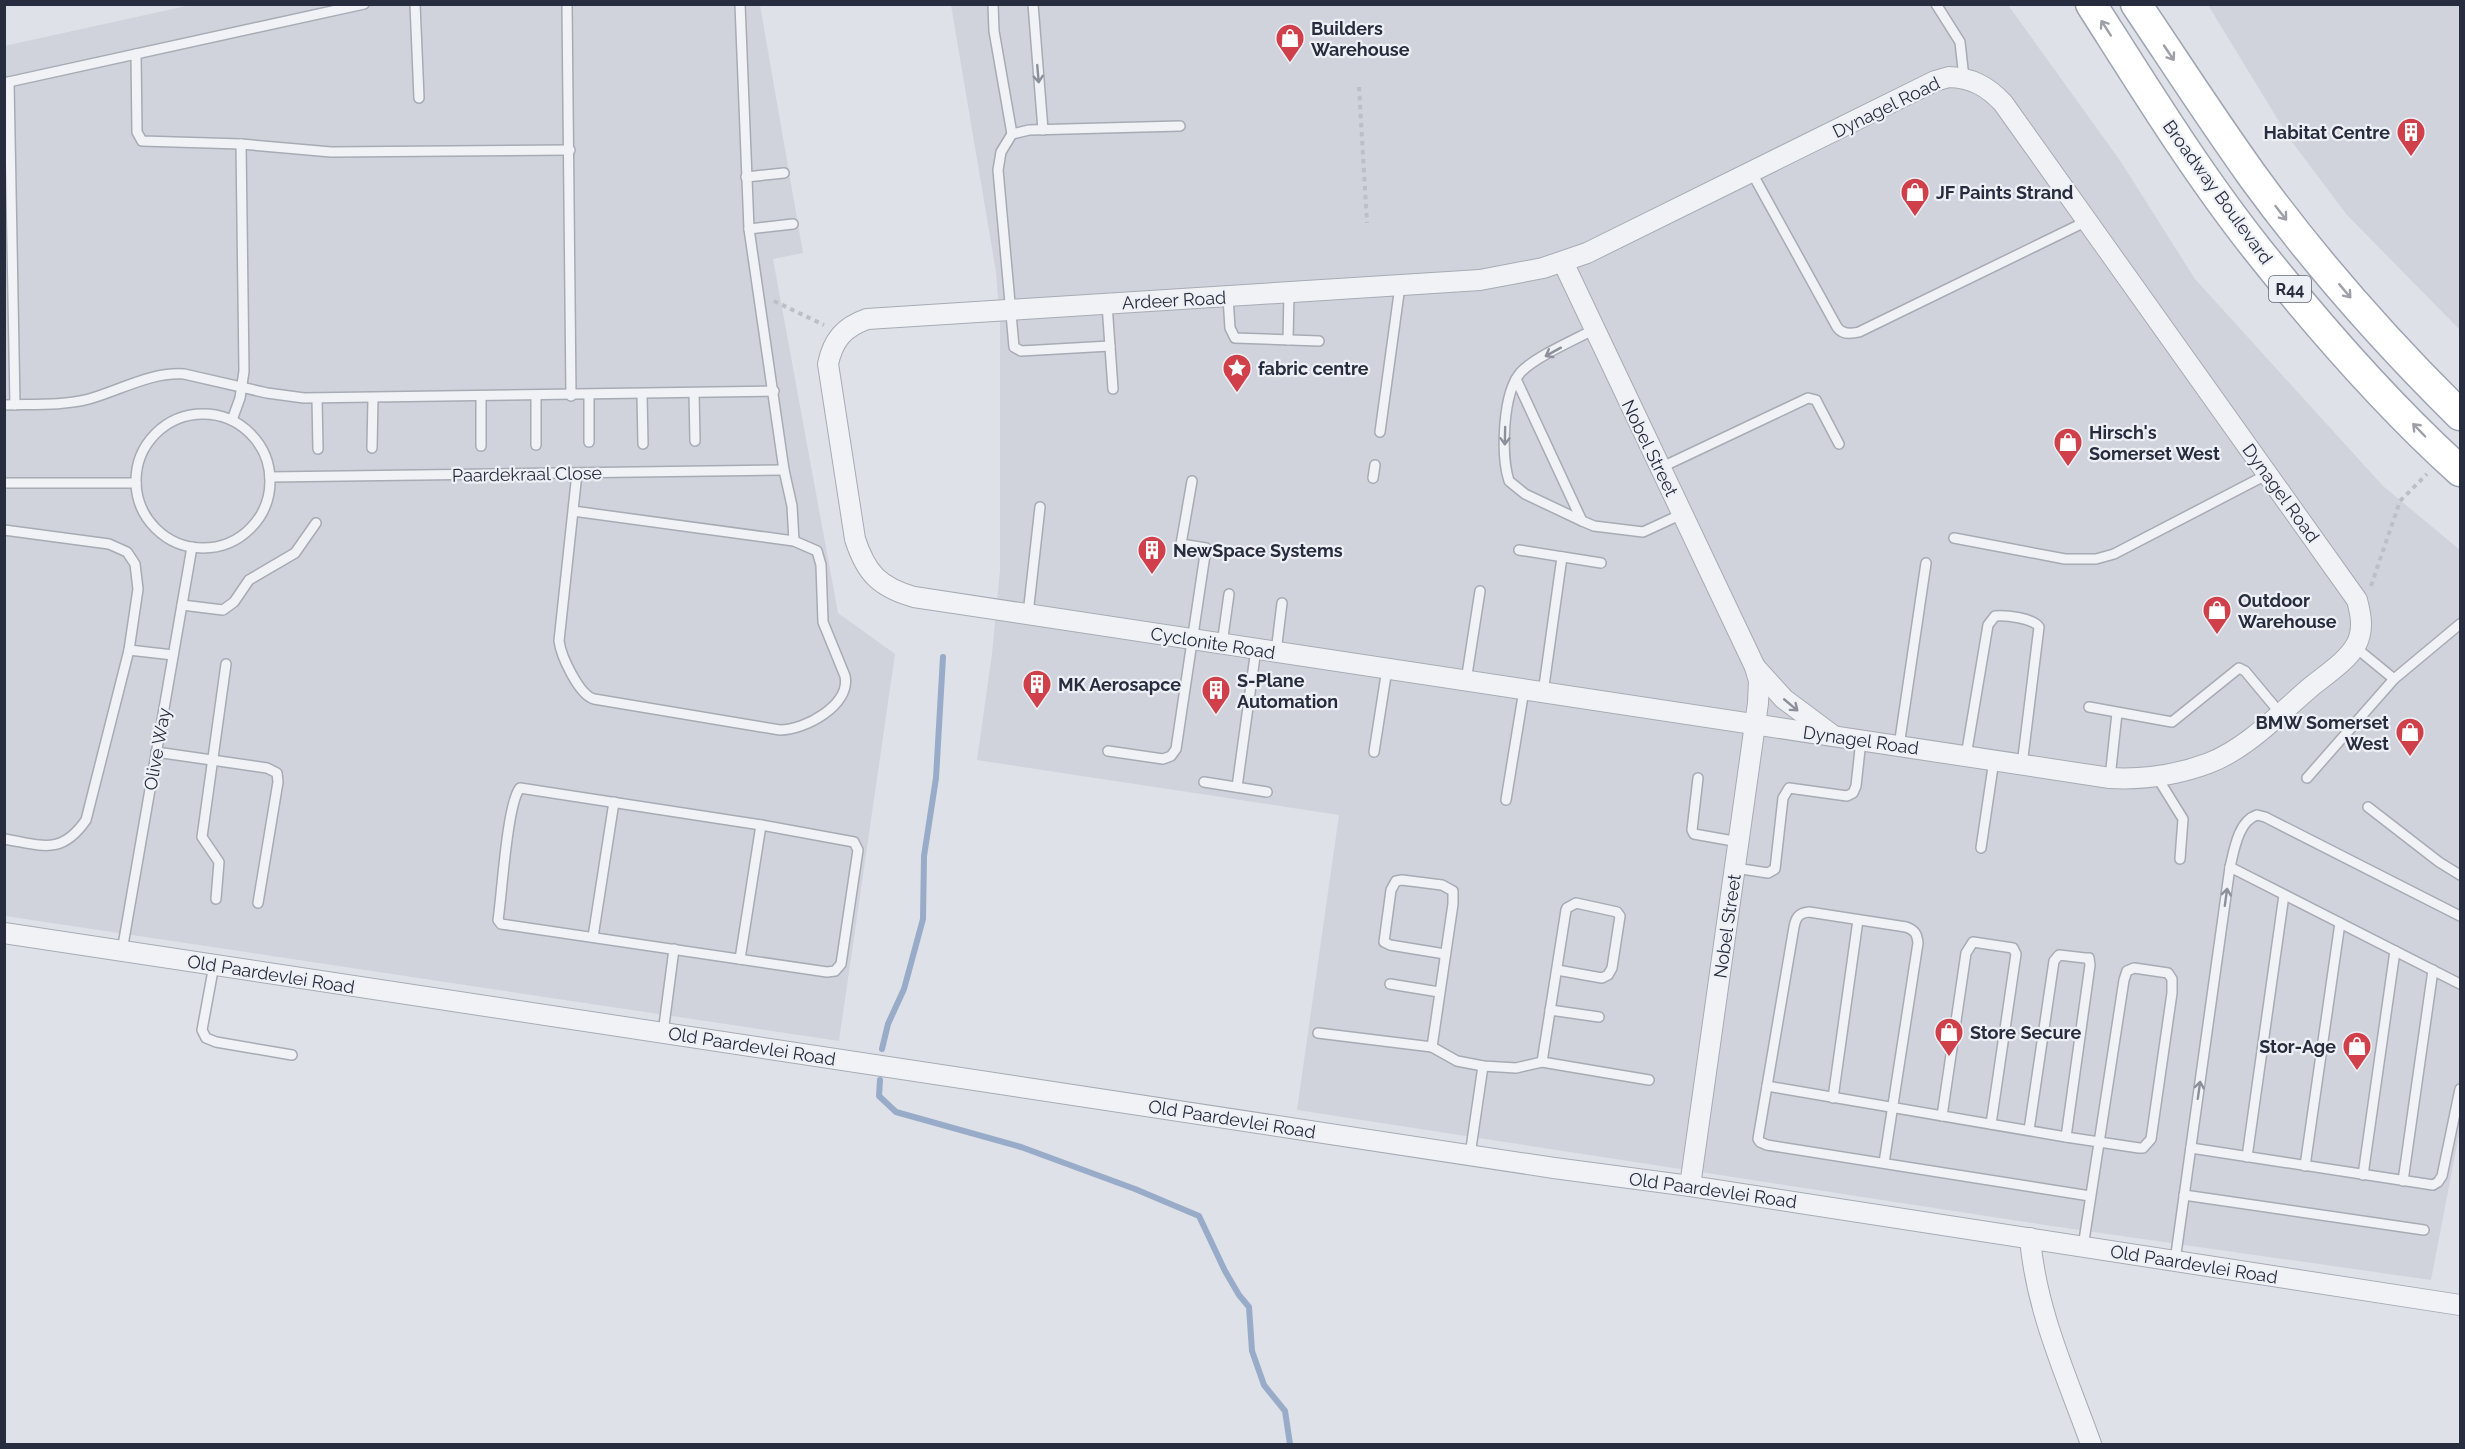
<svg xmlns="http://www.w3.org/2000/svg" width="2465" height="1449" font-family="Raleway,sans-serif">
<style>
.built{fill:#d0d3dc}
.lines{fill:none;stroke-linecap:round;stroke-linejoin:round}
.stream{stroke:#98abc8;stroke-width:6}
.lane-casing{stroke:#a7abb4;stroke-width:12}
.street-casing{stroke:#a7abb4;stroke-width:22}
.primary-casing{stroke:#9da4b3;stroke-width:33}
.path{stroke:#bcbfc6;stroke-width:4;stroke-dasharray:4.5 4.5;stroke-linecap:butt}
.lane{stroke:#f0f2f6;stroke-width:9}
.street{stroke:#f0f2f6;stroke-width:20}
.primary{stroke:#fff;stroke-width:30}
.oneway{stroke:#9ea0a8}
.oneway2{stroke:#8c909a}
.labels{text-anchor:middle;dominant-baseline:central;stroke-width:4.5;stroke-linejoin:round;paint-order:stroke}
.shield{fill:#edf0f5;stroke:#626875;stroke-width:1.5}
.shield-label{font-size:16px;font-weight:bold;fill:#272d3e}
.poi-label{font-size:18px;font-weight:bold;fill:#272d3e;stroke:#edf0f5;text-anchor:start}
.street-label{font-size:18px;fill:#272d3e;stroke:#edf0f5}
</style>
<rect width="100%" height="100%" fill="#dee1e7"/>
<!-- built -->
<g class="built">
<path d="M 191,5 L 760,5 L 803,253 L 773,259 L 838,613 L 895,654 L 839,1041 L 5,916 L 4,46 Z"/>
<path d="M 951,5 L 2008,5 L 2121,162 L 2195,279 L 2383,486 L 2460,550 L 2460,1129 L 2431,1280 L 2052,1226 L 1297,1110 L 1339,815 L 977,760 L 992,654 L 1000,570 L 1000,324 L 996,272 Z"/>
<path d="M 2208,5 L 2460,5 L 2460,330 L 2347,215 L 2289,138 Z"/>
</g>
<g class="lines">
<!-- stream -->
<g class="stream">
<path d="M 882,1049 L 888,1024 L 904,989 L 923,919 L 924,856 L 936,778 L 943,657"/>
<path d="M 880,1080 L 879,1096 L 896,1112 L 1021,1147 L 1135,1189 L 1199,1216 L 1225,1271 L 1239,1295 L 1249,1307 L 1252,1351 L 1264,1385 L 1285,1411 L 1290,1444"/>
</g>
<!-- lane casing -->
<g class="lane-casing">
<g id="lane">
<path d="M 415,4 L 419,98"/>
<path d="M 567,4 L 571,396"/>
<path d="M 740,4 L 749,229 L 784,470 L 792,506 L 794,541"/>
<path d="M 993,4 L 994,31 L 1012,134"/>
<path d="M 1033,4 L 1043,130"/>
<path d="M 1936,4 L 1960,42 L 1964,78"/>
<path d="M 136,54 L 137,132 L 142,141 L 241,144 L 331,152 L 570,150"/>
<path d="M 9,82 L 15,405"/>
<path d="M 4,83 L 364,4"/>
<path d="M 1752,173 L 1837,327 C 1842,335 1851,334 1859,332 L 2087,221"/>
<path d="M 746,177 L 784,173"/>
<path d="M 749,229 L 793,224"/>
<path d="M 1228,297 L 1230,328 L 1235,338 L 1319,341"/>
<path d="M 1107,304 L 1113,389"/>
<path d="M 1288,340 L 1289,293"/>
<path d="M 1110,346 L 1021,351 L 1014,347 L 998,170 L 1001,152 L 1012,134 L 1029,130 L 1180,126"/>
<path d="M 1516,379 L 1582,521 L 1594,526 L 1643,532 L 1682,514"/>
<path d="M 694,393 L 695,441"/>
<path d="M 589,395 L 589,442"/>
<path d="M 642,395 L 643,444"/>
<path d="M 536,396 L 536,445"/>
<path d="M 481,397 L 481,446"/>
<path d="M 317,399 L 318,449"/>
<path d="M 4,405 C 32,404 62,406 89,399 C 121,390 150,372 184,374 L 267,393 L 304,398 L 774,391"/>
<circle cx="203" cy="481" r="67"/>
<path d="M 232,420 L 240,398 L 244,371 L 241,144"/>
<path d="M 1380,432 L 1400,286"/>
<path d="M 372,448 L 373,398"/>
<path d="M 1660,468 L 1808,398 L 1816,400 L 1818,404 L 1839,444"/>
<path d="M 270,477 L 784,470"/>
<path d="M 1373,478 L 1375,465"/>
<path d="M 4,483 L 136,483"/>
<path d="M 573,511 L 794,541 L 817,551 L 821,565 L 823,622 L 845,676 C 851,705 805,730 780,730 L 594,699 C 579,695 561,656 559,641 L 577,473"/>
<path d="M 1582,521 L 1525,494 L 1509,481 C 1501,456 1502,393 1521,372 C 1535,357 1574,340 1593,330"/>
<path d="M 4,530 L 109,544 L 127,552 L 135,564 L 138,589 L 129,650 L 86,820 C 61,856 42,845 4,839"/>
<path d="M 1954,538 L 2065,559 L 2096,559 L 2114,554 L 2268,474"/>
<path d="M 1519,550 L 1601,563"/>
<path d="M 182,605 L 223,610 L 234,602 L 249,580 L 295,553 L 316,523"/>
<path d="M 1028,614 L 1040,507"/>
<path d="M 1222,644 L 1229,594"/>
<path d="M 2355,647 L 2394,679 L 2460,624"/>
<path d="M 129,650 L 173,655"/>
<path d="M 1276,652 L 1282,603"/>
<path d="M 1466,681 L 1480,591"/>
<path d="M 1543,693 L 1562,557"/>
<path d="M 2089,707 L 2172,722 L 2239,668 L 2245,671 L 2280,713"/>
<path d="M 1899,746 L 1926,563"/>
<path d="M 1108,751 L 1163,759 L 1171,756 L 1176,749 L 1206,548 L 1181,544 L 1192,481"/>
<path d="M 156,752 L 267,768 L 277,773 L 278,782 L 258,903"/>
<path d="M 1374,752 L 1387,669"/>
<path d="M 1966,756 L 1988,625 L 1995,616 C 2006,615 2033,618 2039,627 L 2022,765"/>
<path d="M 2157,777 L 2183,819 L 2180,859"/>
<path d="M 1698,778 L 1692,830 L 1694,834 L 1739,842"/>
<path d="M 2110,778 L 2117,713"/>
<path d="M 2307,778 L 2394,679"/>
<path d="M 1204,782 L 1267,792"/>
<path d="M 1237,787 L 1256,649"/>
<path d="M 520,788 L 761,825 L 854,842 L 858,850 L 841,964 L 835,971 L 827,972 L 501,924 L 498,920 C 502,895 507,803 520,788 Z"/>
<path d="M 1506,800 L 1524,690"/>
<path d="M 2368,807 L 2439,862 L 2460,875"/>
<path d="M 1981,848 L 1994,760"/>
<path d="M 2230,867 L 2460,984"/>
<path d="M 1735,868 L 1768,873 L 1775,869 L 1783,798 L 1789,788 L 1847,796 L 1853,793 L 1856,786 L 1861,740"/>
<path d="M 216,899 L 219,862 L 202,837 L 226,664"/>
<path d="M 593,937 L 614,802"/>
<path d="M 122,951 L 192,547"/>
<path d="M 740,959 L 761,825"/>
<path d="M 214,965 L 202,1030 L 206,1038 L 216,1042 L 292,1055"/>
<path d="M 1390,984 L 1439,992"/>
<path d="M 1550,1010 L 1599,1017"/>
<path d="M 663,1033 L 674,949"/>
<path d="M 1318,1033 L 1432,1047 L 1457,1061 L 1483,1066 L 1516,1068 L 1542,1062 L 1649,1080"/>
<path d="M 1432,1047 L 1453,904 L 1453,891 L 1442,885 L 1402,880 L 1396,881 L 1391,890 L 1384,942 L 1390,945 L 1445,954"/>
<path d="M 1542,1062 L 1566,910 L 1567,908 L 1576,903 L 1617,912 L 1620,916 L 1612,968 L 1608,975 L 1602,978 L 1557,970"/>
<path d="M 1767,1086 L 2066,1137 L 2139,1148 L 2143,1148 L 2151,1139 L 2172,993 L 2172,979 L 2168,973 L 2134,968 L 2127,971 L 2124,980 C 2110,1069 2096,1158 2083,1247"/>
<path d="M 1833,1098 L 1858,920"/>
<path d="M 1942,1116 L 1966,953 L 1973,942 L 2013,948 L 2016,954 L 1991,1124"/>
<path d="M 2029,1130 L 2054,961 L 2059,955 L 2085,958 L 2089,958 L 2090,965 L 2066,1137"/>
<path d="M 2191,1148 L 2433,1185 L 2438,1182 L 2442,1176 L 2460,1089"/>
<path d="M 1470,1155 L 1483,1066"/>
<path d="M 2247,1157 L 2284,895"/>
<path d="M 1884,1163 L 1918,943 C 1917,934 1915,930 1906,927 L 1809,912 C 1799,913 1796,917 1794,927 L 1758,1139 L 1760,1142 L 1767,1145 L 2090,1196"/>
<path d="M 2305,1166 L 2340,923"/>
<path d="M 2363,1175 L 2395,951"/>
<path d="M 2403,1181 L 2433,970"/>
<path d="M 2184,1195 L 2424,1230"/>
<path d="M 2175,1261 L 2230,867 C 2234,851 2238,821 2257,815 L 2265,817 L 2460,916"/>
</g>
</g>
<!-- street casing -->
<g class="street-casing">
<g id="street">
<path d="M 1949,77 C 1972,78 1987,86 2003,103 L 2357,600 C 2361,615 2364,630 2356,645 C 2347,661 2327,674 2312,686 C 2281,712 2248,748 2209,763 C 2177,775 2145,780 2110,778 L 914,597 C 879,587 866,573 855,539 L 828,364 C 833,340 844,327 867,319 L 1480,280 L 1543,268 L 1587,253 L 1935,81 Z"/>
<path d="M 1563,262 L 1755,667 L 1759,681 L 1758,703 L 1690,1186"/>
<path d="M 1755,667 L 1784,699 L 1831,734"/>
<path d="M 4,933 L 1554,1168 L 1690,1186 L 2460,1305"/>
<path d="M 2030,1238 C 2036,1311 2067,1377 2091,1444"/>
</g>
</g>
<!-- primary casing -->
<g class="primary-casing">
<g id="primary">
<path d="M 2091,4 C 2144,87 2196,172 2257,249 C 2319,327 2386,404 2460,471"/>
<path d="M 2136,4 C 2175,62 2213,121 2254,178 C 2316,263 2386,342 2460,415"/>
</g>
</g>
<!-- path -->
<g class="path">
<path d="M 1359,87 L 1367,223"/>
<path d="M 774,301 L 824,325"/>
<path d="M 2371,586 L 2400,501 L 2427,474"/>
</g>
<!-- lane -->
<use href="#lane" class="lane"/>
<!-- street -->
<use href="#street" class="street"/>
<!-- primary -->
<use href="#primary" class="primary"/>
</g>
<!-- one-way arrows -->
<defs><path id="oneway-shaft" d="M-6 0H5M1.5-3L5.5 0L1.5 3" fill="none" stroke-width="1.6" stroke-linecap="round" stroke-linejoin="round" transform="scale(1.5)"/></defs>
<g class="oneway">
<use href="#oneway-shaft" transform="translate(2106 28) rotate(-123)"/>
<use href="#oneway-shaft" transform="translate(2169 53) rotate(56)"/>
<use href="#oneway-shaft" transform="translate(2281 213) rotate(52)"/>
<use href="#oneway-shaft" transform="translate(2345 291) rotate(50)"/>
<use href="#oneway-shaft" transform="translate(2419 430) rotate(-134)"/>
</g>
<g class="oneway2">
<use href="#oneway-shaft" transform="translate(1038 74) rotate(85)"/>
<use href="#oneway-shaft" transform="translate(1553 352) rotate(151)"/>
<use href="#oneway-shaft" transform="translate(1505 436) rotate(91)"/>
<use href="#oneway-shaft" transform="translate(1791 705) rotate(40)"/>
<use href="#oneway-shaft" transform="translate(2226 897) rotate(-82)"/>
<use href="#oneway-shaft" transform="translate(2199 1090) rotate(-82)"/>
</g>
<!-- icons -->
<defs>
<g id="shop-pin" transform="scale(1.5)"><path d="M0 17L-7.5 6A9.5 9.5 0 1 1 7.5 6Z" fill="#cf404a" stroke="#edf0f5"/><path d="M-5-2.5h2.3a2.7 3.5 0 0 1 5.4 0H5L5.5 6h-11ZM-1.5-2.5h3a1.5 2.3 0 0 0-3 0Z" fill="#fff"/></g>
<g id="building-pin" transform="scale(1.5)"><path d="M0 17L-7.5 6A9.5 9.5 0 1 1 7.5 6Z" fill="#cf404a" stroke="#edf0f5"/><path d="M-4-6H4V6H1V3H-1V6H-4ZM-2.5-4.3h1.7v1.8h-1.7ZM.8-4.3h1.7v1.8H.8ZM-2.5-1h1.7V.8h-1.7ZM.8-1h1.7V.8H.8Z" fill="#fff"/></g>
<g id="sight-pin" transform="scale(1.5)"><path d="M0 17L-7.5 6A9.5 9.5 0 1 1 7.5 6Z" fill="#cf404a" stroke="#edf0f5"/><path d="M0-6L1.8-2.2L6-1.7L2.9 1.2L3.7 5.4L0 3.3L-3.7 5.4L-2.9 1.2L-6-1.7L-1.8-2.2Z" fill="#fff"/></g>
</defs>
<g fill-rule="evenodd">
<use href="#shop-pin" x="1290" y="38"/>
<use href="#building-pin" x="2411" y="132"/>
<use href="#shop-pin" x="1915" y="192"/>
<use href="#sight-pin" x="1237" y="368"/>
<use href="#shop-pin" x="2068" y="442"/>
<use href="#building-pin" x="1152" y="550"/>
<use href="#shop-pin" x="2217" y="610"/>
<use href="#building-pin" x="1037" y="684"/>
<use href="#building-pin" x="1216" y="690"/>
<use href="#shop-pin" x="2410" y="732"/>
<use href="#shop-pin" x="1949" y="1032"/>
<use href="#shop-pin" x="2357" y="1046"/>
</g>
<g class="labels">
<!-- shield labels -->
<rect class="shield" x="2269" y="276" width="42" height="26" rx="4.5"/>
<g class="shield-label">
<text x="2290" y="289">R44</text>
</g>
<!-- poi labels -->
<g class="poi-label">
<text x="1311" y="28">Builders<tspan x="1311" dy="21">Warehouse</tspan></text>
<text x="2390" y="132" text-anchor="end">Habitat Centre</text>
<text x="1936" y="192">JF Paints Strand</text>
<text x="1258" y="368">fabric centre</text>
<text x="2089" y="432">Hirsch's<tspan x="2089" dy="21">Somerset West</tspan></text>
<text x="1173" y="550">NewSpace Systems</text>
<text x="2238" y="600">Outdoor<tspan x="2238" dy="21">Warehouse</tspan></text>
<text x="1237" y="680">S-Plane<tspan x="1237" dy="21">Automation</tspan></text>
<text x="1058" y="684">MK Aerosapce</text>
<text x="2389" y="722" text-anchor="end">BMW Somerset<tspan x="2389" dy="21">West</tspan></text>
<text x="1970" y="1032">Store Secure</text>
<text x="2336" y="1046" text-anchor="end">Stor-Age</text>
</g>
<!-- street labels -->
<g class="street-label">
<text transform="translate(1886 107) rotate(-26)">Dynagel Road</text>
<text transform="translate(2218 192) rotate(54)">Broadway Boulevard</text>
<text transform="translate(1174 300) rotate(-3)">Ardeer Road</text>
<text transform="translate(1650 448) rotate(64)">Nobel Street</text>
<text transform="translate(527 474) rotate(-1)">Paardekraal Close</text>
<text transform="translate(2281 493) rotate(54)">Dynagel Road</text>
<text transform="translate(1213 643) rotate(9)">Cyclonite Road</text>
<text transform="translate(1861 740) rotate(8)">Dynagel Road</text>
<text transform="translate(157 749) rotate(-80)">Olive Way</text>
<text transform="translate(1727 926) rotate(-82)">Nobel Street</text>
<text transform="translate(271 974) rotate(9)">Old Paardevlei Road</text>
<text transform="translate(752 1046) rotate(9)">Old Paardevlei Road</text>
<text transform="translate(1232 1119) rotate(9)">Old Paardevlei Road</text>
<text transform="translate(1713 1190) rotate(8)">Old Paardevlei Road</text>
<text transform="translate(2194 1264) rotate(9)">Old Paardevlei Road</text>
</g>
</g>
<!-- border -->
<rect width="2465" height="1449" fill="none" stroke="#272d3e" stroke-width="12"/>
</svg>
